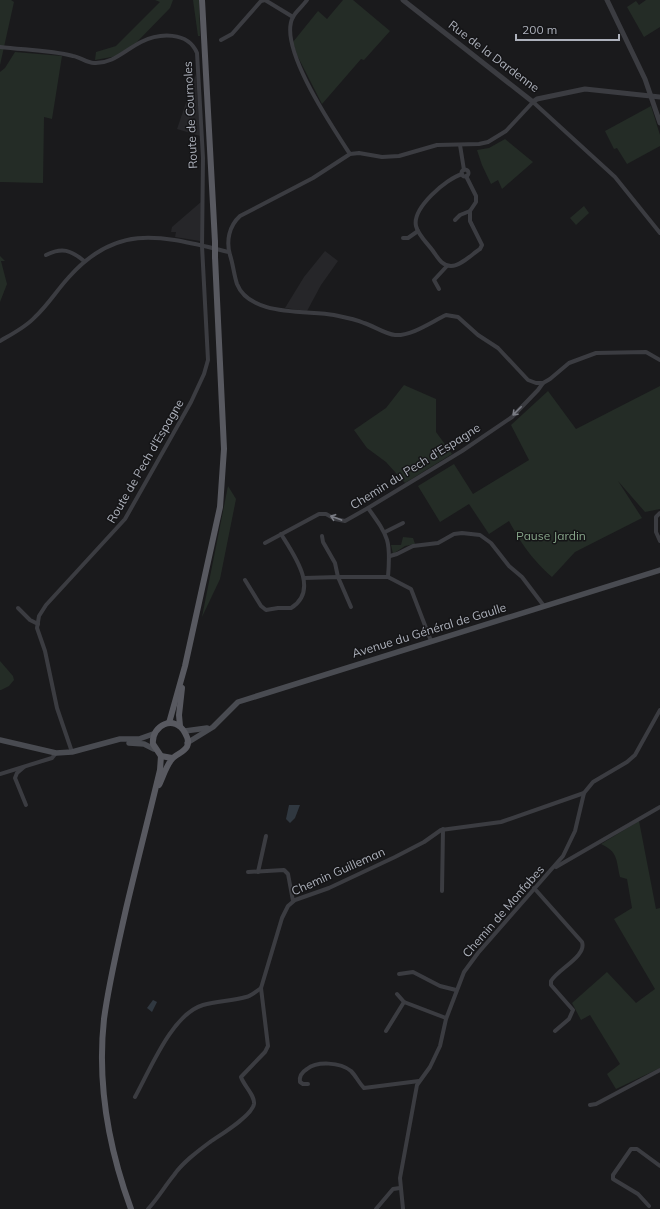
<svg xmlns="http://www.w3.org/2000/svg" width="660" height="1209" font-family="Mulish,sans-serif">
<style>
.built{fill:#262629}
.green{fill:#242c26}
.water{fill:#303840}
.lines{fill:none;stroke-linecap:round;stroke-linejoin:round}
.minor{stroke:#3b3c41;stroke-width:4}
.tertiary{stroke:#3b3c41;stroke-width:5}
.secondary{stroke:#494b51;stroke-width:5.5}
.primary{stroke:#585960;stroke-width:6}
.primary-bridge{stroke:#585960;stroke-width:6}
.oneway{stroke:#7a7c84}
.labels{text-anchor:middle;dominant-baseline:central;stroke-width:3;stroke-linejoin:round;paint-order:stroke}
.street-label{font-size:12px;fill:#adb1bb;stroke:#151517}
.park-label{font-size:12px;fill:#86a589;stroke:#151517}
</style>
<rect width="100%" height="100%" fill="#1a1a1c"/>
<!-- built -->
<g class="built">
<path d="M 196,74 L 200,136 L 177,129 Z"/>
<path d="M 201,202 L 200,241 L 175,237 L 176,232 L 171,232 L 172,227 Z"/>
<path d="M 325,251 L 338,261 L 321,285 L 307,311 L 285,308 L 304,277 Z"/>
</g>
<!-- green -->
<g class="green">
<path d="M 0,0 L 11,0 L 14,2 L 0,65 Z"/>
<path d="M 155,0 L 173,0 L 170,8 L 134,45 L 117,56 L 95,60 L 96,52 L 116,46 L 160,2 Z"/>
<path d="M 193,0 L 199,0 L 200,36 L 198,36 Z"/>
<path d="M 343,0 L 353,0 L 390,31 L 364,60 L 361,59 L 322,104 L 297,55 L 293,42 L 318,11 L 327,19 Z"/>
<path d="M 646,0 L 660,0 L 660,27 L 644,37 L 627,7 L 636,1 L 639,5 Z"/>
<path d="M 15,52 L 62,56 L 52,119 L 44,117 L 43,183 L 0,182 L 0,72 L 5,68 Z"/>
<path d="M 651,106 L 660,135 L 660,146 L 627,164 L 617,148 L 614,149 L 605,131 Z"/>
<path d="M 505,139 L 533,162 L 502,189 L 498,180 L 491,184 L 482,165 L 477,150 L 489,148 Z"/>
<path d="M 584,206 L 589,213 L 576,225 L 570,218 Z"/>
<path d="M 0,256 L 5,261 L 1,261 L 7,284 L 0,302 Z"/>
<path d="M 404,385 L 436,399 L 436,432 L 452,454 L 405,483 L 386,462 L 367,448 L 354,430 L 386,408 Z"/>
<path d="M 660,386 L 660,509 L 645,512 L 618,481 L 642,518 L 575,552 L 552,577 C 532,559 522,545 509,521 L 489,534 L 469,504 L 440,522 L 418,486 L 454,464 L 473,494 L 529,460 L 511,425 L 548,391 L 576,429 Z"/>
<path d="M 228,486 L 236,499 L 220,579 L 202,617 Z"/>
<path d="M 403,537 L 413,538 L 415,544 L 405,546 L 393,554 L 391,545 L 401,545 Z"/>
<path d="M 0,661 L 13,676 L 14,680 L 9,686 L 1,690 L 0,690 Z"/>
<path d="M 639,821 L 656,909 L 660,908 L 660,1068 L 616,1089 L 607,1074 L 620,1064 L 590,1015 L 581,1020 L 572,1003 L 607,972 L 636,1003 L 655,989 L 614,919 L 632,908 L 627,879 L 620,877 C 616,859 618,852 601,844 Z"/>
</g>
<!-- water -->
<g class="water">
<path d="M 289,805 L 300,805 L 295,818 L 290,823 L 286,819 Z"/>
<path d="M 153,1000 L 157,1002 L 152,1012 L 147,1008 Z"/>
</g>
<g class="lines">
<!-- minor -->
<g class="minor">
<path d="M 307,0 C 303,6 296,11 293,17 C 277,46 333,128 350,154 L 359,153 L 382,157 L 399,156 L 437,145 L 479,144 L 488,142 L 506,131 L 533,102 L 615,177 L 660,233"/>
<path d="M 221,40 L 232,34 L 261,1 L 265,0 L 293,17"/>
<path d="M 0,47 C 24,50 50,50 73,56 C 80,57 87,63 94,63 C 113,64 125,50 141,42 C 159,33 188,31 197,53 L 203,158 L 202,246 L 208,360 L 204,374 L 191,402 L 125,519 L 46,605 L 39,616 L 37,628 L 45,651 L 57,708 L 72,752"/>
<path d="M 460,145 L 464,170"/>
<path d="M 350,154 L 313,178 L 240,216 C 229,226 226,241 230,255 C 233,264 234,275 237,284 C 250,317 308,310 334,315 C 344,317 355,319 364,323 C 374,326 385,334 395,335 C 412,336 431,322 446,315 L 458,317 L 478,335 L 498,348 L 528,380 L 536,383 L 543,383 L 550,379 L 569,363 L 596,353 L 646,352 L 660,360"/>
<circle cx="465" cy="173" r="3.5"/>
<path d="M 462,174 C 446,179 412,208 416,226 C 418,235 428,244 433,251 C 438,258 442,266 451,266 C 461,266 472,254 480,249 L 482,245 L 470,221 L 470,211 L 476,202 L 476,196 L 466,176"/>
<path d="M 455,220 L 460,215 L 470,211"/>
<path d="M 403,238 L 408,238 L 418,231"/>
<path d="M 46,255 C 62,247 71,250 84,261"/>
<path d="M 439,289 L 434,280 L 447,266"/>
<path d="M 0,341 C 12,334 26,327 35,317 C 48,305 57,290 69,277 C 119,221 164,237 229,252"/>
<path d="M 368,508 C 389,537 391,541 388,577"/>
<path d="M 660,513 L 656,517 L 656,532 L 660,541"/>
<path d="M 385,532 L 403,523"/>
<path d="M 322,536 L 323,542 L 335,563 L 338,577 L 388,577 L 411,589 L 431,641"/>
<path d="M 265,543 L 319,514 L 326,514 L 335,519 L 345,521 L 368,508 L 462,451 L 512,417 L 538,390 L 543,383"/>
<path d="M 390,556 L 397,554 L 413,546 L 438,543 L 454,534 L 462,533 L 480,535 L 491,543 L 509,566 L 522,577 L 544,606"/>
<path d="M 304,578 L 338,577 L 351,607"/>
<path d="M 245,580 L 261,606 L 266,610 L 278,608 L 291,608 C 320,590 294,555 281,534"/>
<path d="M 18,608 L 30,620 L 38,624"/>
<path d="M 24,767 L 17,773 L 15,778 L 26,805"/>
<path d="M 0,774 L 52,758 L 56,753"/>
<path d="M 556,867 L 660,807"/>
<path d="M 248,872 L 284,870 L 288,874 L 293,901"/>
<path d="M 258,872 L 266,836"/>
<path d="M 534,888 L 582,942 C 587,956 558,969 551,981 L 551,985 L 573,1010 L 569,1019 L 555,1031"/>
<path d="M 442,891 L 443,829"/>
<path d="M 399,974 L 413,972 L 440,986 L 456,990"/>
<path d="M 397,994 L 404,1002 L 446,1018"/>
<path d="M 386,1031 L 404,1002"/>
<path d="M 308,1084 L 303,1084 L 300,1082 C 299,1076 302,1072 307,1069 C 317,1061 340,1062 351,1071 C 356,1076 359,1083 364,1088 L 419,1081"/>
<path d="M 135,1097 C 150,1070 172,1014 203,1005 C 217,1001 232,1001 246,997 C 251,996 257,991 261,988"/>
<path d="M 590,1105 L 596,1104 L 660,1070"/>
<path d="M 649,1206 L 638,1194 L 613,1179 L 613,1175 L 631,1149 L 637,1149 L 660,1166"/>
<path d="M 148,1209 C 158,1198 165,1186 174,1175 C 183,1162 198,1151 210,1142 C 220,1135 252,1116 254,1104 C 255,1095 244,1086 241,1077 L 265,1052 L 268,1046 L 261,988 L 282,918 L 288,906 L 295,900 L 329,888 L 395,857 L 424,842 L 441,830 L 501,822 L 584,793"/>
<path d="M 376,1209 L 393,1189 L 400,1188"/>
<path d="M 403,1209 L 400,1178 L 417,1085 L 430,1067 L 440,1046 L 446,1019 L 464,972 L 478,953 L 563,856 L 575,831 L 584,793 L 593,782 L 627,762 L 635,755 L 660,710"/>
</g>
<!-- tertiary -->
<g class="tertiary">
<path d="M 403,0 L 533,102 L 537,99 L 585,89 L 660,97"/>
<path d="M 607,0 L 645,79 L 660,123"/>
</g>
<!-- secondary -->
<g class="secondary">
<path d="M 185,731 L 207,728"/>
<path d="M 0,740 L 56,753 L 72,752 L 120,739 L 139,739 L 153,734"/>
<path d="M 129,743 L 144,744 L 154,749"/>
<path d="M 187,743 L 213,727 L 238,702 L 660,570"/>
</g>
<!-- primary -->
<g class="primary">
<path d="M 202,0 L 215,242"/>
<path d="M 169,723 L 185,666 L 220,507 L 224,449 L 215,257"/>
<path d="M 180,726 L 179,715 L 182,688"/>
<path d="M 159,785 C 163,777 166,766 172,759 C 178,752 195,750 185,733 C 175,714 151,725 153,744 L 161,756 L 172,758"/>
<path d="M 131,1209 C 109,1149 97,1083 104,1019 C 109,982 118,945 126,909 C 137,862 149,816 160,770 L 161,756"/>
</g>
<!-- primary-bridge -->
<path class="primary-bridge" d="M 215,242 L 215,257"/>
</g>
<!-- one-way arrows -->
<defs><path id="oneway-shaft" d="M-6 0H5M1.5-3L5.5 0L1.5 3" fill="none" stroke-width="1.6" stroke-linecap="round" stroke-linejoin="round"/></defs>
<g class="oneway">
<use href="#oneway-shaft" transform="translate(517 411) rotate(135)"/>
<use href="#oneway-shaft" transform="translate(336 518) rotate(-160)"/>
</g>
<g class="labels">
<!-- street labels -->
<g class="street-label">
<text transform="translate(494 56) rotate(37)">Rue de la Dardenne</text>
<text transform="translate(190 115) rotate(-93)">Route de Cournoles</text>
<text transform="translate(145 461) rotate(-60)">Route de Pech d'Espagne</text>
<text transform="translate(415 466) rotate(-32)">Chemin du Pech d'Espagne</text>
<text transform="translate(429 630) rotate(-17)">Avenue du Général de Gaulle</text>
<text transform="translate(338 871) rotate(-24)">Chemin Guilleman</text>
<text transform="translate(503 911) rotate(-49)">Chemin de Monfabes</text>
</g>
<!-- park labels -->
<g class="park-label">
<text x="551" y="535">Pause Jardin</text>
</g>
</g>
<!-- scale -->
<path d="M516 34v6h103v-6" fill="none" stroke="#adb1bb" stroke-width="2"/>
<text x="522" y="34" font-size="12" fill="#adb1bb" stroke="#151517" stroke-width="3" paint-order="stroke">200 m</text>
</svg>
